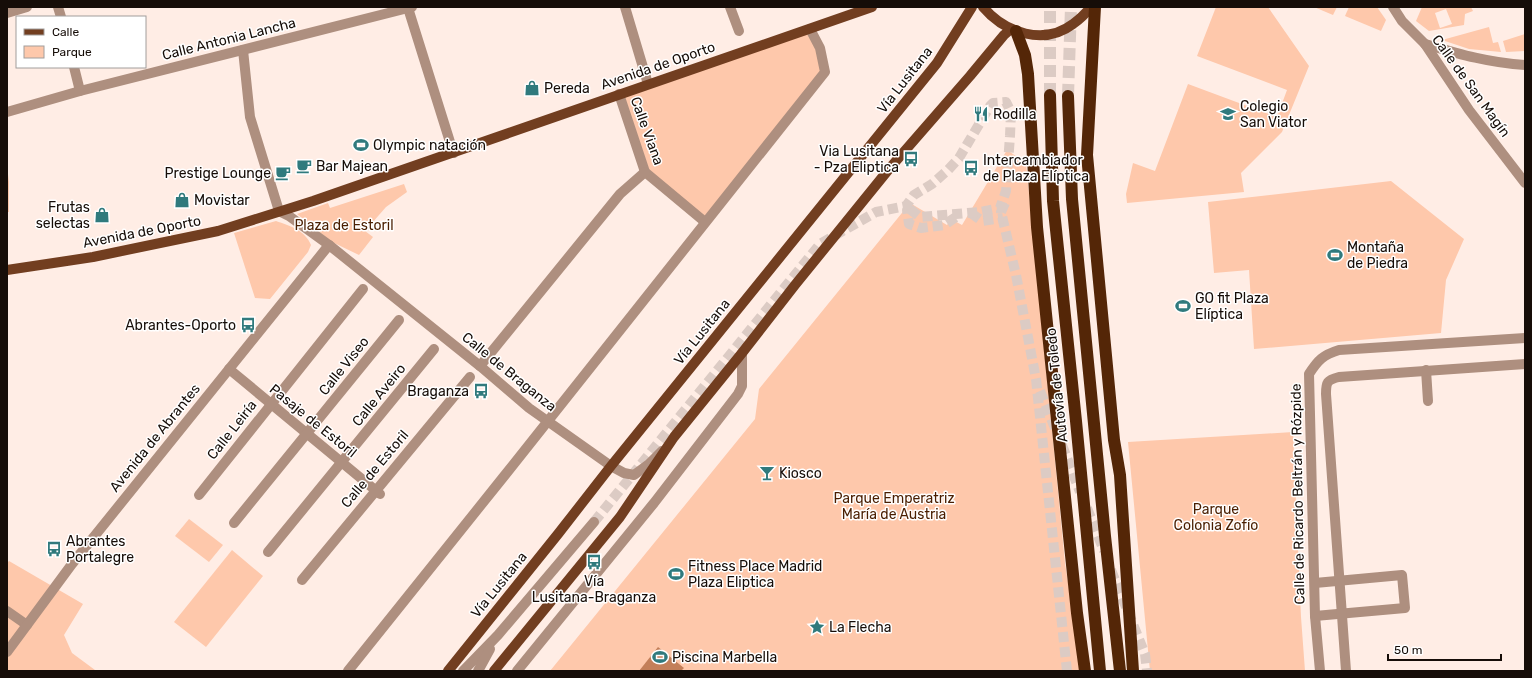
<svg xmlns="http://www.w3.org/2000/svg" width="1532" height="678" font-family="Rubik,sans-serif">
<style>
.green{fill:#fec8ab;fill-rule:evenodd}
.water{fill:#c37f59}
.lines{fill:none;stroke-linecap:round;stroke-linejoin:round}
.minor-tunnel{stroke:#dccbc4;stroke-width:10;stroke-dasharray:10 5;stroke-linecap:butt}
.highway-tunnel{stroke:#dccbc4;stroke-width:12;stroke-dasharray:12 6;stroke-linecap:butt}
.minor{stroke:#ae8f7f;stroke-width:10}
.major{stroke:#723e20;stroke-width:10}
.highway{stroke:#542607;stroke-width:12}
.labels{text-anchor:middle;dominant-baseline:central;stroke-width:3;stroke-linejoin:round;paint-order:stroke}
.street-label{font-size:14px;fill:#160d08;stroke:#fff}
.poi-label{font-size:14px;fill:#160d08;stroke:#fff;text-anchor:start}
.park-label{font-size:14px;fill:#4a1e01;stroke:#fff}
</style>
<rect width="100%" height="100%" fill="#ffede5"/>
<!-- green -->
<g class="green">
<path d="M 1216,7 L 1268,7 L 1309,66 L 1282,132 L 1241,173 L 1244,192 L 1127,203 L 1126,194 L 1133,163 L 1155,171 L 1188,84 L 1277,117 L 1287,90 L 1197,56 Z"/>
<path d="M 1314,7 L 1337,7 L 1333,15 Z"/>
<path d="M 1349,7 L 1377,7 L 1386,20 L 1381,31 L 1345,16 Z"/>
<path d="M 1422,7 L 1471,7 L 1473,11 L 1465,14 L 1464,25 L 1429,31 L 1416,21 ZM 1446,9 L 1452,24 L 1440,28 L 1435,13 Z"/>
<path d="M 1489,27 L 1493,43 L 1498,42 L 1501,52 L 1469,49 L 1442,40 Z"/>
<path d="M 810,29 L 825,72 L 705,222 L 645,172 L 619,94 Z"/>
<path d="M 1525,34 L 1525,51 L 1506,52 L 1503,41 Z"/>
<path d="M 1007,150 L 1026,163 L 1065,563 L 1082,671 L 550,671 L 755,419 L 759,389 L 910,203 L 947,225 L 951,219 L 962,225 Z"/>
<path d="M 7,166 L 9,182 L 9,212 L 7,212 Z"/>
<path d="M 1391,181 L 1464,239 L 1446,280 L 1441,333 L 1254,349 L 1249,270 L 1214,273 L 1208,202 Z"/>
<path d="M 404,184 L 407,192 L 386,207 L 365,231 L 373,237 L 359,255 L 330,241 L 297,214 L 328,203 L 330,208 Z"/>
<path d="M 276,221 C 290,226 305,230 311,245 L 308,252 L 270,299 L 255,298 L 234,233 Z"/>
<path d="M 1293,432 L 1301,617 L 1305,671 L 1150,671 L 1128,442 Z"/>
<path d="M 189,519 L 223,545 L 209,562 L 175,536 Z"/>
<path d="M 232,550 L 263,576 L 206,647 L 174,622 Z"/>
<path d="M 9,561 L 83,604 L 64,635 L 72,653 L 95,670 L 95,671 L 7,671 L 7,563 Z"/>
</g>
<!-- water -->
<path class="water" d="M 658,647 L 684,668 L 681,671 L 639,671 Z"/>
<g class="lines">
<!-- minor-tunnel -->
<g class="minor-tunnel">
<path d="M 1005,203 L 1001,212 L 1016,275 L 1036,379 L 1067,671"/>
<path d="M 911,205 L 907,210 L 909,224 L 921,228 L 944,225 L 959,215"/>
<path d="M 971,213 L 982,221 L 1003,218"/>
<path d="M 1040,391 L 1055,428"/>
<path d="M 1062,445 L 1080,492"/>
<path d="M 1087,508 L 1104,551"/>
<path d="M 594,522 L 820,244 L 876,212 L 906,206 L 914,195 L 932,184 L 948,170 L 959,158 L 990,106 L 993,103 L 1006,102 L 1011,112 L 1010,136 L 1006,191 L 1000,208 L 980,212 L 920,217 L 906,206"/>
<path d="M 1111,570 L 1145,654 L 1147,671"/>
</g>
<!-- highway-tunnel -->
<g class="highway-tunnel">
<path d="M 1050,95 L 1050,7"/>
<path d="M 1068,96 L 1071,7"/>
</g>
<!-- minor -->
<g class="minor">
<path d="M 58,7 L 61,17"/>
<path d="M 625,7 L 648,84"/>
<path d="M 730,7 L 739,31"/>
<path d="M 1393,7 L 1402,21 L 1425,44 L 1469,110 L 1525,183"/>
<path d="M 408,8 L 450,142 L 454,153"/>
<path d="M 7,13 L 27,7"/>
<path d="M 1425,44 C 1459,54 1489,63 1525,65"/>
<path d="M 243,50 L 250,117 L 279,211 L 289,216 L 329,245 L 480,366 L 529,408 L 611,466 L 624,473 L 634,475 L 649,464 L 662,451"/>
<path d="M 74,67 L 80,91"/>
<path d="M 619,94 L 645,172 L 705,222"/>
<path d="M 7,112 L 80,91 L 412,7"/>
<path d="M 480,366 L 620,194 L 645,172"/>
<path d="M 229,369 L 380,494"/>
<path d="M 1426,370 L 1428,401"/>
<path d="M 199,495 L 363,289"/>
<path d="M 234,523 L 399,320"/>
<path d="M 268,552 L 434,349"/>
<path d="M 302,580 L 470,377"/>
<path d="M 1315,583 L 1402,575 L 1405,608 L 1315,616"/>
<path d="M 7,611 L 27,625"/>
<path d="M 7,652 L 72,564 L 329,245"/>
<path d="M 348,671 L 505,475 L 825,72 L 820,48 L 810,29"/>
<path d="M 463,671 L 498,635 L 594,522"/>
<path d="M 478,671 L 490,649"/>
<path d="M 517,671 L 654,503 L 738,394 L 742,386 L 742,353"/>
<path d="M 1320,671 L 1315,616 L 1309,374 C 1318,360 1323,355 1339,350 L 1525,338"/>
<path d="M 1346,671 L 1326,394 C 1326,382 1327,380 1339,377 L 1525,364"/>
</g>
<!-- major -->
<g class="major">
<path d="M 983,7 C 1005,33 1044,46 1073,24 C 1080,19 1086,13 1091,7"/>
<path d="M 7,270 L 93,257 L 218,231 L 313,201 L 872,7"/>
<path d="M 448,671 L 558,534 L 611,466 L 937,63 L 972,7"/>
<path d="M 494,671 L 620,517 L 674,437 L 742,353 L 795,285 L 889,169 L 970,76 L 1004,35 L 1011,29"/>
</g>
<!-- highway -->
<g class="highway">
<path d="M 1095,7 L 1087,155 L 1114,440 L 1120,475 L 1133,671"/>
<path d="M 1016,31 L 1025,55 L 1028,74 L 1037,227 L 1077,613 L 1085,671"/>
<path d="M 1050,95 L 1053,201 L 1076,421 L 1100,671"/>
<path d="M 1068,96 L 1072,199 L 1105,536 L 1120,671"/>
</g>
</g>
<!-- icons -->
<defs>
<g id="shop-bare" transform="scale(1.2)"><path d="M-5-2.5h2.3a2.7 3.5 0 0 1 5.4 0H5L5.5 6h-11ZM-1.5-2.5h3a1.5 2.3 0 0 0-3 0Z" fill="#307a7d" stroke="#fff" stroke-width="2.5" paint-order="stroke"/></g>
<g id="restaurant-bare" transform="scale(1.2)"><path d="M-5-6h1v4h1v-4h1v4h1v-4h1v5L-1.5 .5V6h-2V.5L-5-1ZM5-6V6H3V1.5H1.5Q1.5-4 5-6Z" fill="#307a7d" stroke="#fff" stroke-width="2.5" paint-order="stroke"/></g>
<g id="school-bare" transform="scale(1.2)"><path d="M0-5L7-2L0 1L-7-2ZM-4 1L0 2.5L4 1V4Q0 6-4 4Z" fill="#307a7d" stroke="#fff" stroke-width="2.5" paint-order="stroke"/></g>
<g id="stadium-bare" transform="scale(1.2)"><path d="M0-5a6.5 5 0 1 0 0 10a6.5 5 0 1 0 0-10ZM-3.5-1.8h7v3.6h-7Z" fill="#307a7d" stroke="#fff" stroke-width="2.5" paint-order="stroke"/></g>
<g id="bus-bare" transform="scale(1.2)"><path d="M-5-6H5V4H4V6H2V4H-2V6H-4V4H-5ZM-3.5-4V0h7V-4ZM-3.5 1.2v1.5H-2V1.2ZM2 1.2v1.5H3.5V1.2Z" fill="#307a7d" stroke="#fff" stroke-width="2.5" paint-order="stroke"/></g>
<g id="cafe-bare" transform="scale(1.2)"><path d="M-5.5-4.5H6V0H3Q3 3.5 0 3.5H-2.5Q-5.5 3.5-5.5 0ZM3-3.2v2h1.7v-2ZM-6 4.5H4V6H-6Z" fill="#307a7d" stroke="#fff" stroke-width="2.5" paint-order="stroke"/></g>
<g id="bar-bare" transform="scale(1.2)"><path d="M-6-5H6L.8 .8V4.5H3.5V6h-7V4.5H-.8V.8Z" fill="#307a7d" stroke="#fff" stroke-width="2.5" paint-order="stroke"/></g>
<g id="sight-bare" transform="scale(1.2)"><path d="M0-6L1.8-2.2L6-1.7L2.9 1.2L3.7 5.4L0 3.3L-3.7 5.4L-2.9 1.2L-6-1.7L-1.8-2.2Z" fill="#307a7d" stroke="#fff" stroke-width="2.5" paint-order="stroke"/></g>
</defs>
<g fill-rule="evenodd">
<use href="#shop-bare" x="532" y="88"/>
<use href="#restaurant-bare" x="981" y="114"/>
<use href="#school-bare" x="1228" y="114"/>
<use href="#stadium-bare" x="361" y="145"/>
<use href="#bus-bare" x="911" y="159"/>
<use href="#cafe-bare" x="304" y="166"/>
<use href="#bus-bare" x="971" y="168"/>
<use href="#cafe-bare" x="283" y="173"/>
<use href="#shop-bare" x="182" y="200"/>
<use href="#shop-bare" x="102" y="215"/>
<use href="#stadium-bare" x="1335" y="255"/>
<use href="#stadium-bare" x="1183" y="306"/>
<use href="#bus-bare" x="248" y="325"/>
<use href="#bus-bare" x="481" y="391"/>
<use href="#bar-bare" x="767" y="473"/>
<use href="#bus-bare" x="54" y="549"/>
<use href="#bus-bare" x="594" y="562"/>
<use href="#stadium-bare" x="676" y="574"/>
<use href="#sight-bare" x="817" y="627"/>
<use href="#stadium-bare" x="660" y="657"/>
</g>
<g class="labels">
<!-- street labels -->
<g class="street-label">
<text transform="translate(229 39) rotate(-14)">Calle Antonia Lancha</text>
<text transform="translate(658 66) rotate(-19)">Avenida de Oporto</text>
<text transform="translate(905 80) rotate(-52)">Vía Lusitana</text>
<text transform="translate(1471 86) rotate(54)">Calle de San Magín</text>
<text transform="translate(647 131) rotate(70)">Calle Viana</text>
<text transform="translate(142 232) rotate(-11)">Avenida de Oporto</text>
<text transform="translate(702 332) rotate(-51)">Vía Lusitana</text>
<text transform="translate(344 366) rotate(-51)">Calle Viseo</text>
<text transform="translate(509 372) rotate(39)">Calle de Braganza</text>
<text transform="translate(1057 385) rotate(-96)">Autovía de Toledo</text>
<text transform="translate(379 395) rotate(-51)">Calle Aveiro</text>
<text transform="translate(313 421) rotate(39)">Pasaje de Estoril</text>
<text transform="translate(232 430) rotate(-52)">Calle Leiría</text>
<text transform="translate(155 438) rotate(-51)">Avenida de Abrantes</text>
<text transform="translate(375 469) rotate(-50)">Calle de Estoril</text>
<text transform="translate(1298 494) rotate(-91)">Calle de Ricardo Beltrán y Rózpide</text>
<text transform="translate(499 585) rotate(-51)">Vía Lusitana</text>
</g>
<!-- poi labels -->
<g class="poi-label">
<text x="544" y="88">Pereda</text>
<text x="1240" y="106">Colegio<tspan x="1240" dy="16">San Viator</tspan></text>
<text x="993" y="114">Rodilla</text>
<text x="373" y="145">Olympic natación</text>
<text x="899" y="151" text-anchor="end">Via Lusitana<tspan x="899" dy="16">- Pza Eliptica</tspan></text>
<text x="983" y="160">Intercambiador<tspan x="983" dy="16">de Plaza Elíptica</tspan></text>
<text x="316" y="166">Bar Majean</text>
<text x="271" y="173" text-anchor="end">Prestige Lounge</text>
<text x="194" y="200">Movistar</text>
<text x="90" y="207" text-anchor="end">Frutas<tspan x="90" dy="16">selectas</tspan></text>
<text x="1347" y="247">Montaña<tspan x="1347" dy="16">de Piedra</tspan></text>
<text x="1195" y="298">GO fit Plaza<tspan x="1195" dy="16">Elíptica</tspan></text>
<text x="236" y="325" text-anchor="end">Abrantes-Oporto</text>
<text x="469" y="391" text-anchor="end">Braganza</text>
<text x="779" y="473">Kiosco</text>
<text x="66" y="541">Abrantes<tspan x="66" dy="16">Portalegre</tspan></text>
<text x="688" y="566">Fitness Place Madrid<tspan x="688" dy="16">Plaza Eliptica</tspan></text>
<text x="594" y="581" text-anchor="middle">Vía<tspan x="594" dy="16">Lusitana-Braganza</tspan></text>
<text x="829" y="627">La Flecha</text>
<text x="672" y="657">Piscina Marbella</text>
</g>
<!-- park labels -->
<g class="park-label">
<text x="344" y="225">Plaza de Estoril</text>
<text x="894" y="498">Parque Emperatriz<tspan x="894" dy="16">María de Austria</tspan></text>
<text x="1216" y="509">Parque<tspan x="1216" dy="16">Colonia Zofío</tspan></text>
</g>
</g>
<!-- border -->
<rect width="1532" height="678" fill="none" stroke="#160d08" stroke-width="16"/>
<!-- legend -->
<rect x="16" y="16" width="130" height="52" fill="#ffffff" stroke="#a29e9c"/>
<rect x="24" y="29" width="20" height="6" fill="#723e20" stroke="#a29e9c"/>
<text x="52" y="36" font-size="12" fill="#160d08">Calle</text>
<rect x="24" y="46" width="20" height="12" fill="#fec8ab" stroke="#a29e9c"/>
<text x="52" y="56" font-size="12" fill="#160d08">Parque</text>
<!-- scale -->
<path d="M1388 654v6h113v-6" fill="none" stroke="#160d08" stroke-width="2"/>
<text x="1394" y="654" font-size="12" fill="#160d08" stroke="#ffffff" stroke-width="3" paint-order="stroke">50 m</text>
</svg>
